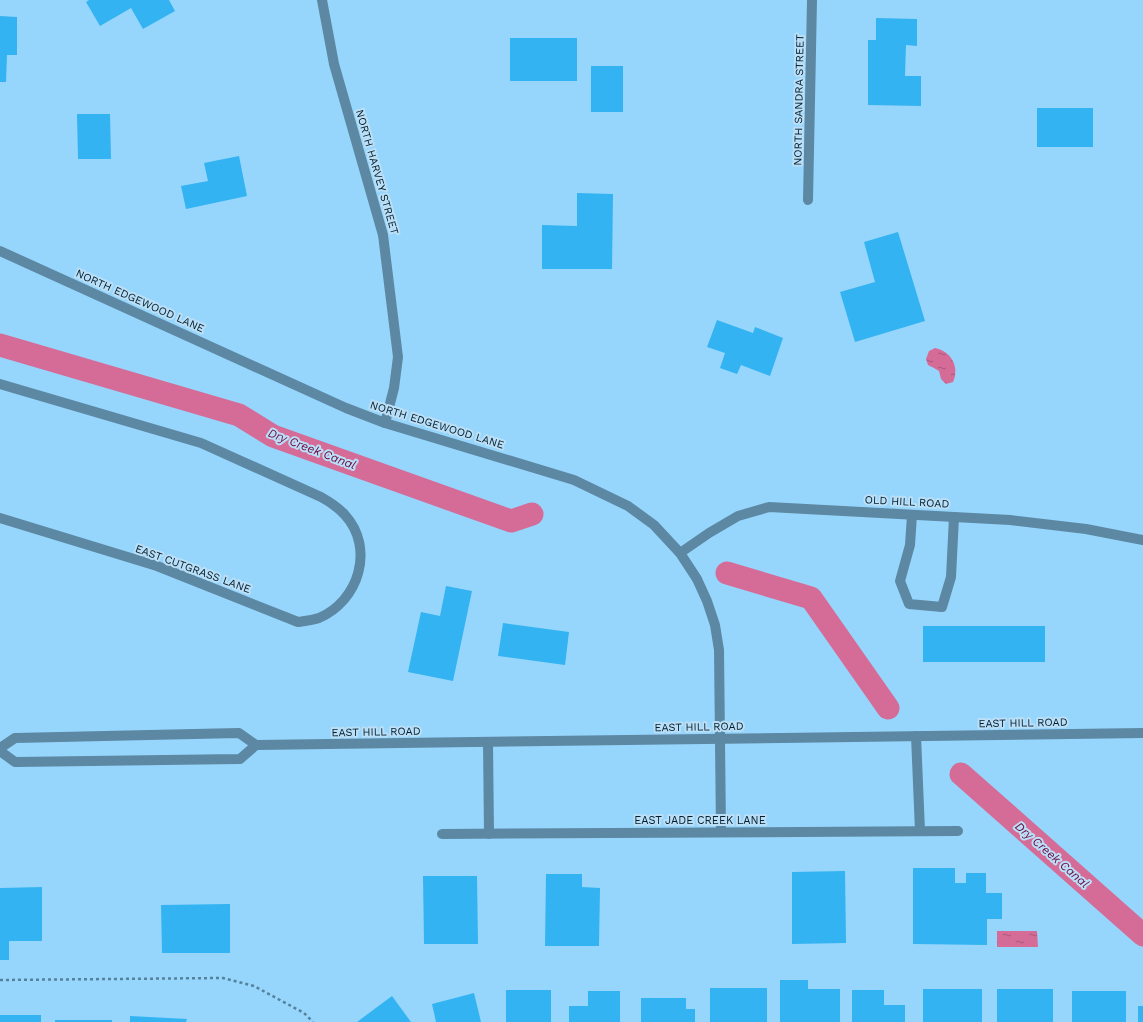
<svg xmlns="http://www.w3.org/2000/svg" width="1143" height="1022" font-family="'Work Sans',sans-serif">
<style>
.water{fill:url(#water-ripples)}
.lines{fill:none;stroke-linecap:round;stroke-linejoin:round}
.canal{stroke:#d56b97;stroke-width:23}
.building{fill:#33b3f2}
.path{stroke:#54829d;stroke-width:2.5;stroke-dasharray:3 3;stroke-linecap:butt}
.minor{stroke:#5c88a3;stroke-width:10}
.labels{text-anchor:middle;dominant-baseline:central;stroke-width:4;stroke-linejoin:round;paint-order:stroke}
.street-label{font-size:11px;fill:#031d2b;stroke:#bbdff7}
.water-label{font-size:12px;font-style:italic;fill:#6c083e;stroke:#bbdff7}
</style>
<defs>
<pattern id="water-ripples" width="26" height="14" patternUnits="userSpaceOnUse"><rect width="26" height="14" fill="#d56b97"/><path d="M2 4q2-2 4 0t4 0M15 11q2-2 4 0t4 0" fill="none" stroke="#ab577b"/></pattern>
</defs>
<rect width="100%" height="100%" fill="#97d6fc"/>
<!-- water -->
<g class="water">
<path d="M 935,348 C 951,351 960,367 953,382 L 946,384 L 941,379 L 939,371 L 934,368 L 928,365 L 926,359 L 929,351 Z"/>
<path d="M 997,931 L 1037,931 L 1038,947 L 997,947 Z"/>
</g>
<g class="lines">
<!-- canal -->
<g class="canal">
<path d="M 0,345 L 239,415 L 273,436 L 511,521 L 532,514"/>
<path d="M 727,573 L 811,598 L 888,708"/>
<path d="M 961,774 L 1143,935"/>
</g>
</g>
<!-- building -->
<g class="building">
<path d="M 89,0 L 169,0 L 175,11 L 143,29 L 131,8 L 100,26 L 86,2 Z"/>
<path d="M 0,16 L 17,17 L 17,55 L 7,55 L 6,82 L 0,82 Z"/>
<path d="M 876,18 L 917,19 L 917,46 L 906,45 L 905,76 L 921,76 L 921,106 L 868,105 L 868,40 L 876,40 Z"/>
<rect x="510" y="38" width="67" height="43"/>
<rect x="591" y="66" width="32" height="46"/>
<rect x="1037" y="108" width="56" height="39"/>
<path d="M 77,114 L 110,114 L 111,159 L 78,159 Z"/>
<path d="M 239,156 L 247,196 L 186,209 L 181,186 L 208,181 L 204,163 Z"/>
<path d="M 577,193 L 613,194 L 612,269 L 542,269 L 542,225 L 577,226 Z"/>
<path d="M 898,232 L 925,321 L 855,342 L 840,292 L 875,282 L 864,242 Z"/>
<path d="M 717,320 L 753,333 L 755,327 L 783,338 L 770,376 L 741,365 L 737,374 L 720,368 L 725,353 L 707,347 Z"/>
<path d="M 446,586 L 472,591 L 453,681 L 408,672 L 421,612 L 440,616 Z"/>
<path d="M 503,623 L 569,632 L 565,665 L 498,656 Z"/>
<rect x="923" y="626" width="122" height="36"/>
<path d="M 913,868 L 955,868 L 955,883 L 966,883 L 966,873 L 986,873 L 986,893 L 1002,893 L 1002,919 L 987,919 L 987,945 L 913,944 Z"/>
<path d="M 845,871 L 846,943 L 792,944 L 792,872 Z"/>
<path d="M 546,874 L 582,874 L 582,887 L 600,888 L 599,946 L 545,946 Z"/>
<path d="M 423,876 L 477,876 L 478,944 L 424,944 Z"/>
<path d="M 42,887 L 42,941 L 9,941 L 9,960 L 0,960 L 0,888 Z"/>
<path d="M 230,904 L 230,953 L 162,953 L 161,905 Z"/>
<path d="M 780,980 L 808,980 L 808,989 L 840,989 L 840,1022 L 780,1022 Z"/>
<rect x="710" y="988" width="57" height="34"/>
<rect x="923" y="989" width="59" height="33"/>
<rect x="997" y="989" width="56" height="33"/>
<rect x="506" y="990" width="45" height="32"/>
<path d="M 852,990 L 884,990 L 884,1005 L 905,1005 L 905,1022 L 852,1022 Z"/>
<path d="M 588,991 L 620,991 L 620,1022 L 569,1022 L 569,1006 L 588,1006 Z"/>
<rect x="1072" y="991" width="54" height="31"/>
<path d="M 474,993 L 481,1022 L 436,1022 L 432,1004 Z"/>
<path d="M 392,996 L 411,1022 L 357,1022 Z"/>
<path d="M 641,998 L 686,998 L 686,1009 L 695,1009 L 695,1022 L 641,1022 Z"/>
<rect x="1138" y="1006" width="5" height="16"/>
<rect x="0" y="1015" width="41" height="7"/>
<path d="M 130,1016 L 187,1019 L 186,1022 L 130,1022 Z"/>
<rect x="55" y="1020" width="57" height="2"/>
</g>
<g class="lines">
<!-- path -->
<path class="path" d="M 0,980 L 223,978 L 254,986 L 304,1013 L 313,1022"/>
<!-- minor -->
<g class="minor">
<path d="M 322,0 L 334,64 L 383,235 L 398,357 L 394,388 L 385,423"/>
<path d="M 808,200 L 812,0"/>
<path d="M 0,251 L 346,408 L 385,423 L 574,480 L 628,506 L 654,525 L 680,553 L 697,579 L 707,601 L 715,625 L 719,650 L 721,832"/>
<path d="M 0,384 L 201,443 L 321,497 C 330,502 338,507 345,515 C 375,548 359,601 319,618 C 313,620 305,621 298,622 L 157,566 L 0,518"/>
<path d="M 912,515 L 910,545 L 900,581 L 909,604 L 942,607 L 951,577 L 954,517"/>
<path d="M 680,553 L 709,533 L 738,516 L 769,507 L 1010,520 L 1086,529 L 1143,540"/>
<path d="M 916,736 L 920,831"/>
<path d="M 488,742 L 489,834"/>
<path d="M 256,745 L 1143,733"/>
<path d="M 0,748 L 15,738 L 239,733 L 256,745 L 240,759 L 15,762 L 0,751"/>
<path d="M 442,834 L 958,831"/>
</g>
</g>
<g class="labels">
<!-- street labels -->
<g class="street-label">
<text transform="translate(799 100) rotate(-89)">NORTH SANDRA STREET</text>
<text transform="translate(377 172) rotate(74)">NORTH HARVEY STREET</text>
<text transform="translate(140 301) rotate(24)">NORTH EDGEWOOD LANE</text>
<text transform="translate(437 425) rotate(17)">NORTH EDGEWOOD LANE</text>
<text transform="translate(907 502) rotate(3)">OLD HILL ROAD</text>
<text transform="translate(193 569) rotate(20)">EAST CUTGRASS LANE</text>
<text transform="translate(1023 723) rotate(-1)">EAST HILL ROAD</text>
<text transform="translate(699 727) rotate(-1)">EAST HILL ROAD</text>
<text transform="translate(376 732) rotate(-1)">EAST HILL ROAD</text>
<text x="700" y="820">EAST JADE CREEK LANE</text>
</g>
<!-- water labels -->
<g class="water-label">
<text transform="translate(312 449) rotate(21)">Dry Creek Canal</text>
<text transform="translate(1052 855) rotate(41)">Dry Creek Canal</text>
</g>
</g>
</svg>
